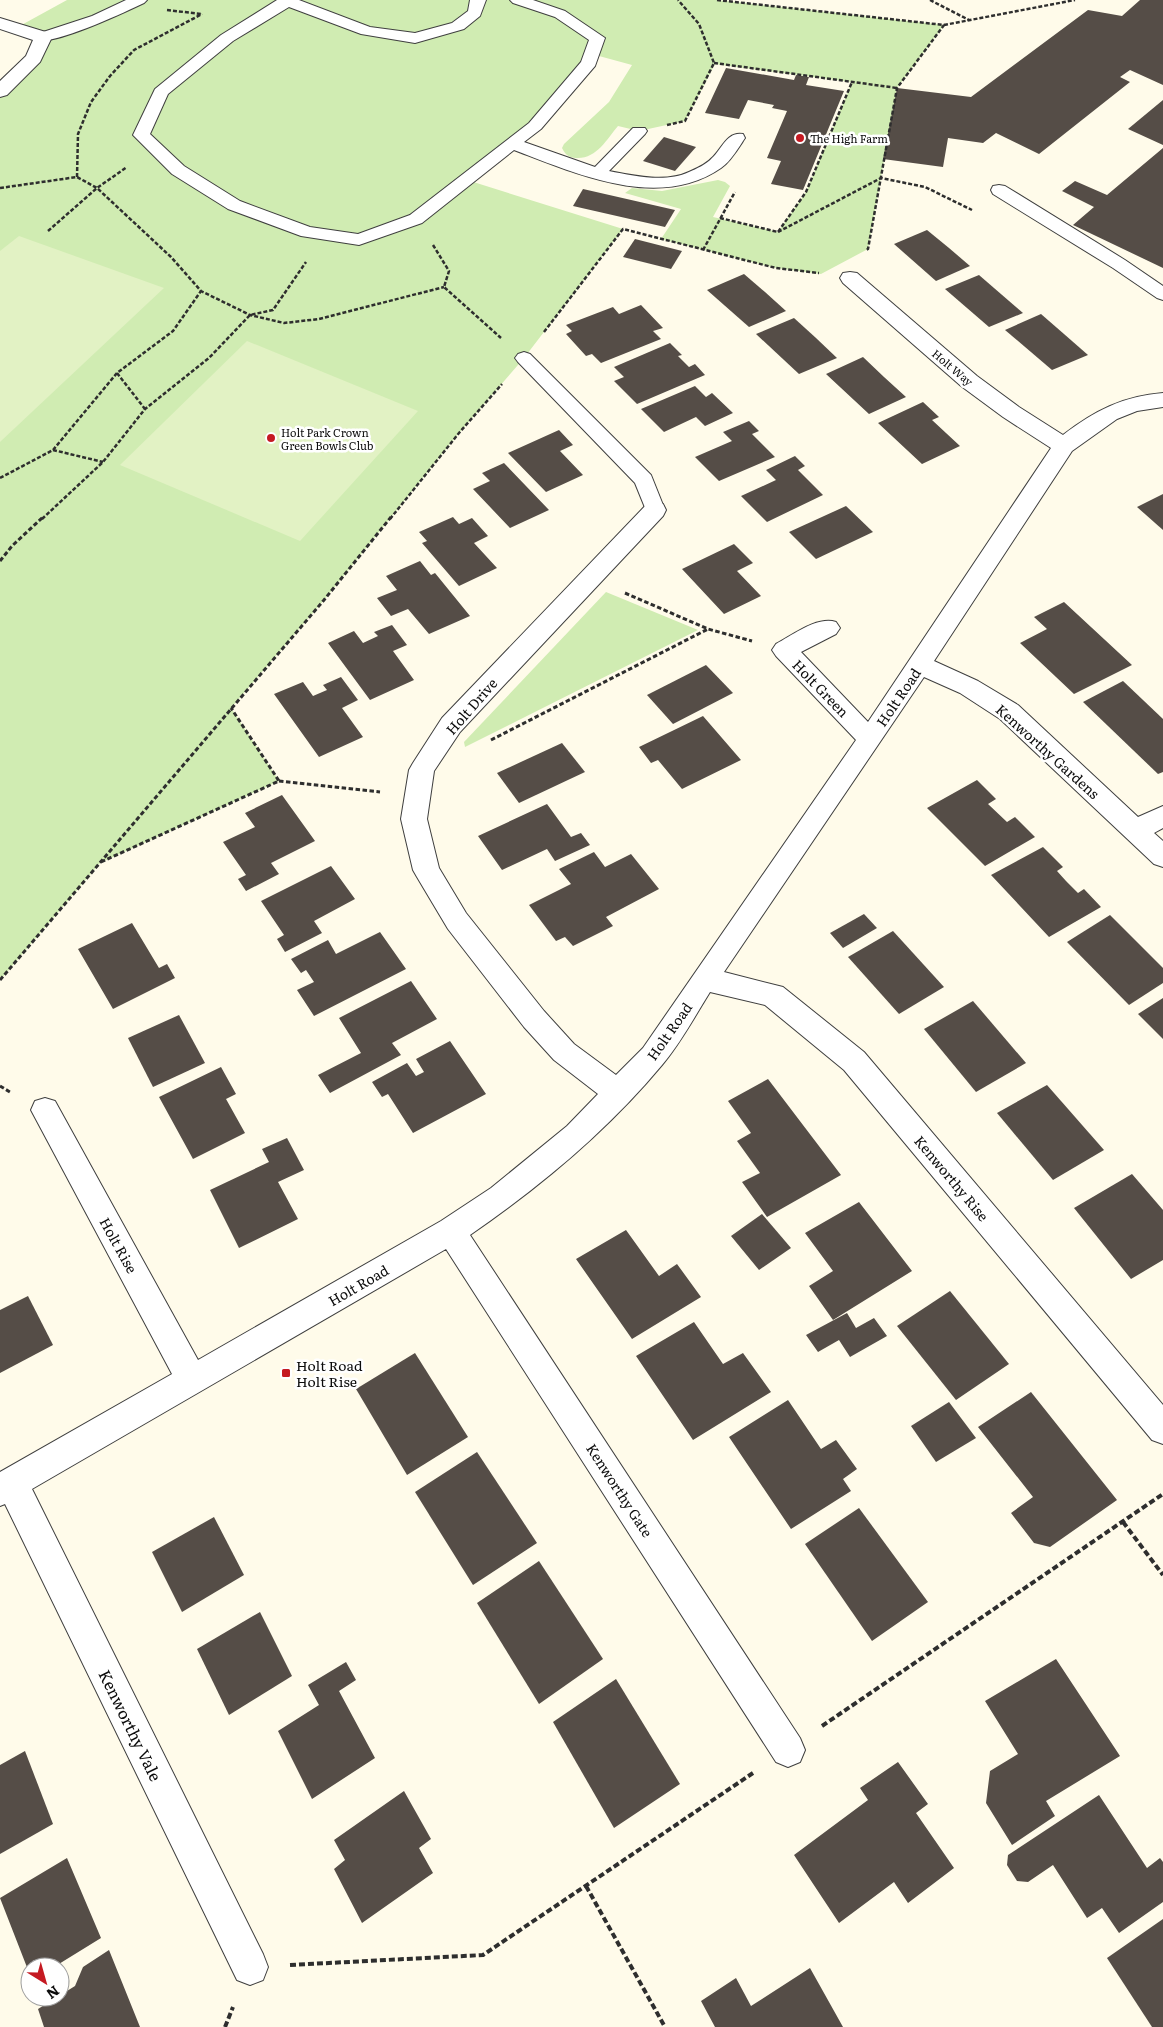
<svg xmlns="http://www.w3.org/2000/svg" width="1163" height="2027" font-family="Literata,serif">
<style>
.green{fill:#d0ecb2}
.pitch{fill:#e2f2c4}
.building{fill:#554d47}
.lines{fill:none;stroke-linecap:round;stroke-linejoin:round}
.service-casing{stroke:#3f3f3f;stroke-width:2}
.minor-casing{stroke:#3f3f3f;stroke-width:2}
.path-far2{stroke:#2e2e2e;stroke-width:2.5;stroke-dasharray:4 2;stroke-linecap:butt}
.path-far1{stroke:#2e2e2e;stroke-width:3;stroke-dasharray:4.5 2.5;stroke-linecap:butt}
.path{stroke:#2e2e2e;stroke-width:4;stroke-dasharray:6 3;stroke-linecap:butt}
.service{fill:#fff;fill-rule:evenodd}
.minor{fill:#fff;fill-rule:evenodd}
.poi-dot{fill:#c51a22;stroke:#fff;stroke-width:2}
.labels{text-anchor:middle;dominant-baseline:central;stroke-width:5;stroke-linejoin:round;paint-order:stroke}
.far-poi-label{font-size:11px;fill:#0c0c0c;stroke:#fff;text-anchor:start}
.far-street-label{font-size:11px;fill:#0c0c0c;stroke:#fff}
.street-label{font-size:14px;fill:#0c0c0c;stroke:#fff}
.poi-label{font-size:14px;fill:#0c0c0c;stroke:#fff;text-anchor:start}
.near-street-label{font-size:16px;fill:#0c0c0c;stroke:#fff}
</style>
<rect width="100%" height="100%" fill="#fffbea"/>
<!-- green -->
<g class="green">
<path d="M 67,0 L 717,0 L 944,25 L 897,88 L 868,249 L 821,274 L 776,268 L 661,239 L 681,209 L 625,193 L 632,188 L 662,191 L 718,180 L 725,182 L 730,186 L 713,217 L 778,232 L 806,192 L 852,82 L 715,64 L 685,121 L 639,131 L 618,126 C 607,139 597,158 578,158 C 570,158 566,156 562,148 L 564,144 L 609,102 L 632,65 L 599,56 L 589,63 L 535,126 L 467,180 L 623,229 L 524,358 L 459,433 L 324,600 L 231,708 L 279,781 L 100,863 L 0,980 L 0,91 L 43,38 L 16,28 Z"/>
<path d="M 606,592 L 698,630 L 465,747 L 464,742 Z"/>
</g>
<!-- pitch -->
<g class="pitch">
<path d="M 19,236 L 164,288 L 0,442 L 0,251 Z"/>
<path d="M 247,341 L 418,411 L 300,541 L 120,465 Z"/>
</g>
<!-- building -->
<g class="building">
<path d="M 1140,0 L 1163,0 L 1163,85 L 1130,70 L 1120,77 L 1130,82 L 1039,154 L 996,133 L 983,143 L 948,138 L 943,167 L 883,159 L 897,88 L 971,97 L 1088,10 L 1122,16 Z"/>
<path d="M 726,68 L 794,80 L 796,75 L 809,77 L 806,85 L 844,91 L 803,190 L 771,184 L 781,161 L 767,158 L 787,111 L 772,108 L 774,105 L 748,100 L 739,119 L 705,113 Z"/>
<path d="M 1163,100 L 1163,145 L 1128,129 Z"/>
<path d="M 664,137 L 696,147 L 675,171 L 643,161 Z"/>
<path d="M 1163,148 L 1163,268 L 1073,225 L 1094,207 L 1062,191 L 1075,181 L 1107,195 Z"/>
<path d="M 583,189 L 675,210 L 665,227 L 573,206 Z"/>
<path d="M 927,230 L 949,248 L 970,266 L 936,281 L 894,244 Z"/>
<path d="M 635,239 L 682,251 L 671,269 L 623,257 Z"/>
<path d="M 744,274 L 765,292 L 786,311 L 749,327 L 707,290 Z"/>
<path d="M 979,275 L 1023,313 L 989,327 L 945,289 Z"/>
<path d="M 641,305 L 663,328 L 653,331 L 661,339 L 601,363 L 592,354 L 586,356 L 566,334 L 572,331 L 566,325 L 613,307 L 619,314 Z"/>
<path d="M 1041,314 L 1064,334 L 1088,355 L 1052,370 L 1005,330 Z"/>
<path d="M 794,318 L 816,338 L 837,358 L 799,374 L 756,334 Z"/>
<path d="M 670,343 L 682,355 L 678,356 L 689,367 L 695,364 L 705,375 L 637,404 L 614,381 L 624,377 L 614,367 Z"/>
<path d="M 863,357 L 884,377 L 906,397 L 869,414 L 826,374 Z"/>
<path d="M 695,386 L 706,397 L 712,393 L 733,413 L 705,426 L 696,417 L 664,432 L 641,409 Z"/>
<path d="M 923,402 L 939,417 L 932,420 L 960,446 L 922,464 L 878,423 Z"/>
<path d="M 749,421 L 759,431 L 752,434 L 775,457 L 719,481 L 695,457 L 732,441 L 723,432 Z"/>
<path d="M 559,430 L 573,445 L 560,451 L 583,475 L 546,492 L 508,453 Z"/>
<path d="M 795,456 L 805,466 L 798,470 L 823,495 L 767,522 L 741,496 L 776,480 L 766,470 Z"/>
<path d="M 504,463 L 549,510 L 510,528 L 473,489 L 490,481 L 482,473 Z"/>
<path d="M 1163,494 L 1163,530 L 1137,507 Z"/>
<path d="M 846,506 L 873,532 L 816,559 L 789,532 Z"/>
<path d="M 453,517 L 459,524 L 472,518 L 488,536 L 474,543 L 497,568 L 459,586 L 422,543 L 427,541 L 419,532 Z"/>
<path d="M 734,544 L 753,563 L 737,571 L 761,596 L 724,614 L 682,569 Z"/>
<path d="M 420,561 L 431,575 L 435,573 L 470,616 L 429,634 L 408,609 L 391,616 L 377,598 L 397,590 L 386,576 Z"/>
<path d="M 1064,602 L 1132,665 L 1074,694 L 1020,643 L 1047,629 L 1034,617 Z"/>
<path d="M 392,625 L 407,645 L 393,651 L 414,680 L 370,700 L 328,643 L 354,631 L 363,643 L 378,636 L 374,632 Z"/>
<path d="M 706,665 L 733,693 L 673,724 L 647,695 Z"/>
<path d="M 341,677 L 358,700 L 342,708 L 363,737 L 319,757 L 274,694 L 303,682 L 313,696 L 327,690 L 323,685 Z"/>
<path d="M 1123,681 L 1163,719 L 1163,772 L 1158,774 L 1083,702 Z"/>
<path d="M 703,716 L 741,760 L 682,789 L 658,760 L 651,763 L 639,747 Z"/>
<path d="M 562,743 L 585,772 L 519,803 L 497,773 Z"/>
<path d="M 977,780 L 996,799 L 988,804 L 1007,822 L 1015,817 L 1035,837 L 985,866 L 927,808 Z"/>
<path d="M 282,795 L 315,841 L 271,863 L 279,874 L 246,891 L 238,879 L 246,875 L 223,842 L 255,827 L 245,813 Z"/>
<path d="M 547,804 L 571,837 L 581,833 L 590,845 L 555,861 L 547,849 L 502,870 L 478,836 Z"/>
<path d="M 1043,847 L 1063,867 L 1057,871 L 1066,881 L 1078,893 L 1084,889 L 1101,907 L 1049,937 L 991,875 Z"/>
<path d="M 594,852 L 605,867 L 631,854 L 659,889 L 606,917 L 613,926 L 573,946 L 565,937 L 556,941 L 529,905 L 571,884 L 559,869 Z"/>
<path d="M 331,866 L 355,899 L 314,921 L 322,933 L 285,952 L 277,939 L 284,935 L 261,901 Z"/>
<path d="M 864,914 L 877,928 L 843,948 L 830,933 Z"/>
<path d="M 1110,915 L 1163,968 L 1163,983 L 1129,1005 L 1067,942 Z"/>
<path d="M 132,923 L 159,968 L 167,964 L 175,978 L 113,1009 L 78,949 Z"/>
<path d="M 893,931 L 944,987 L 899,1014 L 848,957 Z"/>
<path d="M 380,932 L 406,969 L 314,1016 L 297,990 L 314,982 L 306,970 L 301,973 L 291,959 L 328,940 L 336,954 Z"/>
<path d="M 411,981 L 437,1019 L 392,1043 L 401,1055 L 330,1093 L 318,1075 L 361,1053 L 339,1018 Z"/>
<path d="M 1163,998 L 1163,1039 L 1138,1014 Z"/>
<path d="M 973,1001 L 1026,1063 L 976,1092 L 924,1029 Z"/>
<path d="M 179,1015 L 205,1063 L 153,1087 L 128,1038 Z"/>
<path d="M 450,1041 L 486,1094 L 413,1133 L 388,1094 L 382,1097 L 372,1082 L 407,1063 L 416,1076 L 424,1072 L 416,1059 Z"/>
<path d="M 221,1067 L 236,1094 L 226,1099 L 245,1133 L 193,1159 L 159,1097 Z"/>
<path d="M 768,1079 L 841,1175 L 767,1217 L 742,1182 L 760,1173 L 737,1141 L 751,1133 L 728,1101 Z"/>
<path d="M 1047,1085 L 1104,1150 L 1053,1180 L 997,1113 Z"/>
<path d="M 287,1138 L 304,1170 L 278,1182 L 298,1219 L 239,1248 L 210,1190 L 269,1162 L 262,1149 Z"/>
<path d="M 1132,1174 L 1163,1210 L 1163,1260 L 1131,1279 L 1074,1208 Z"/>
<path d="M 859,1202 L 912,1271 L 833,1320 L 809,1286 L 833,1271 L 805,1233 Z"/>
<path d="M 762,1214 L 791,1248 L 759,1270 L 731,1236 Z"/>
<path d="M 626,1230 L 659,1276 L 677,1264 L 701,1297 L 632,1339 L 576,1259 Z"/>
<path d="M 950,1291 L 1009,1364 L 956,1400 L 897,1326 Z"/>
<path d="M 28,1296 L 53,1345 L 0,1373 L 0,1310 Z"/>
<path d="M 847,1313 L 856,1328 L 874,1318 L 887,1336 L 850,1357 L 839,1340 L 818,1352 L 806,1335 Z"/>
<path d="M 694,1322 L 723,1364 L 743,1353 L 771,1392 L 693,1440 L 636,1356 Z"/>
<path d="M 415,1353 L 468,1437 L 407,1475 L 356,1389 Z"/>
<path d="M 1031,1392 L 1117,1500 L 1050,1547 L 1034,1543 L 1011,1513 L 1033,1497 L 978,1427 Z"/>
<path d="M 788,1400 L 821,1449 L 836,1440 L 857,1469 L 843,1479 L 851,1491 L 791,1529 L 729,1437 Z"/>
<path d="M 949,1402 L 976,1438 L 936,1462 L 911,1426 Z"/>
<path d="M 477,1452 L 537,1543 L 473,1585 L 415,1492 Z"/>
<path d="M 859,1508 L 928,1602 L 872,1641 L 805,1544 Z"/>
<path d="M 214,1517 L 244,1575 L 182,1612 L 152,1552 Z"/>
<path d="M 539,1561 L 603,1659 L 539,1704 L 477,1603 Z"/>
<path d="M 260,1612 L 292,1676 L 229,1715 L 197,1649 Z"/>
<path d="M 1056,1659 L 1120,1756 L 1046,1801 L 1055,1816 L 1012,1845 L 986,1803 L 990,1771 L 1018,1754 L 985,1701 Z"/>
<path d="M 346,1662 L 356,1680 L 339,1691 L 375,1758 L 312,1799 L 278,1731 L 319,1705 L 308,1685 Z"/>
<path d="M 616,1679 L 680,1784 L 614,1828 L 553,1722 Z"/>
<path d="M 25,1751 L 53,1824 L 0,1854 L 0,1765 Z"/>
<path d="M 898,1762 L 928,1804 L 916,1813 L 954,1868 L 908,1903 L 894,1882 L 839,1923 L 794,1855 L 868,1800 L 860,1788 Z"/>
<path d="M 404,1791 L 431,1839 L 419,1848 L 433,1873 L 362,1923 L 334,1869 L 345,1860 L 334,1840 Z"/>
<path d="M 1099,1795 L 1147,1868 L 1160,1858 L 1163,1862 L 1163,1902 L 1119,1933 L 1102,1908 L 1087,1918 L 1053,1865 L 1028,1882 L 1017,1881 L 1007,1865 L 1008,1855 Z"/>
<path d="M 67,1858 L 101,1938 L 54,1967 L 30,1967 L 30,1975 L 0,1898 Z"/>
<path d="M 1163,1919 L 1163,2027 L 1152,2027 L 1107,1958 Z"/>
<path d="M 109,1950 L 140,2027 L 44,2027 L 38,2009 L 75,1986 L 83,1967 Z"/>
<path d="M 810,1968 L 843,2027 L 715,2027 L 701,2001 L 736,1978 L 751,2006 Z"/>
</g>
<g class="lines">
<!-- service casing -->
<g class="service-casing">
<g id="service">
<path d="M 126,0 L 147,0 L 144,3 C 125,12 55,45 37,40 L 35,37 L 37,34 L 92,16 Z"/>
<path d="M 277,0 L 299,0 L 370,27 L 415,33 L 452,23 L 468,11 L 470,0 L 486,0 L 480,16 L 464,29 L 415,43 L 361,34 L 289,7 L 233,41 L 168,94 L 150,134 L 184,166 L 240,201 L 310,227 L 358,234 L 410,215 L 529,123 L 581,62 L 589,40 L 555,17 L 513,3 L 510,0 L 533,0 L 565,11 L 605,38 L 595,66 L 541,129 L 524,142 L 595,167 L 633,128 L 645,128 L 647,131 L 645,134 L 609,171 C 634,176 666,183 689,172 C 696,169 707,164 712,158 C 722,149 727,131 743,134 L 745,138 C 739,147 731,161 721,168 C 659,211 577,174 514,150 L 422,223 L 359,245 L 301,236 L 228,209 L 172,174 L 133,135 L 155,89 L 221,35 Z"/>
<path d="M 999,185 L 1005,186 L 1125,260 L 1163,286 L 1163,300 L 1157,298 L 1113,268 L 993,194 L 991,190 L 993,186 Z"/>
<path d="M 524,352 L 530,354 L 651,475 L 665,510 L 662,515 L 655,517 L 648,515 L 635,483 L 518,362 L 515,358 L 518,354 Z"/>
</g>
</g>
<!-- minor casing -->
<g class="minor-casing">
<g id="minor">
<path d="M 0,18 L 49,33 L 52,37 L 40,62 L 7,95 L 0,97 L 0,81 L 26,56 L 33,40 L 0,29 Z"/>
<path d="M 850,272 L 857,273 L 977,376 L 1019,407 L 1063,435 C 1094,411 1123,396 1163,393 L 1163,407 L 1137,411 L 1117,419 L 1072,451 L 934,661 L 978,681 L 1018,705 L 1138,817 L 1163,806 L 1163,828 L 1154,833 L 1163,841 L 1163,867 L 1154,864 L 1000,719 L 960,693 L 924,677 L 724,972 L 783,987 L 864,1052 L 1163,1405 L 1163,1444 L 1152,1440 L 844,1070 L 765,1005 L 710,992 C 695,1016 680,1044 662,1065 C 607,1131 541,1186 470,1235 L 800,1738 L 805,1750 L 800,1762 L 788,1767 L 776,1762 L 446,1249 L 32,1489 L 263,1954 L 268,1967 L 263,1980 L 250,1985 L 237,1980 L 5,1504 L 0,1506 L 0,1472 L 172,1374 L 31,1110 L 35,1101 L 45,1098 L 55,1101 L 198,1360 L 441,1221 L 491,1188 L 567,1126 L 598,1094 L 554,1060 L 524,1027 L 448,929 L 417,877 L 413,870 L 401,819 L 409,770 L 413,763 L 442,718 L 647,504 L 655,502 L 663,504 L 666,510 L 663,516 L 460,732 L 434,771 L 427,819 L 439,868 L 466,913 L 544,1011 L 574,1044 L 616,1075 L 643,1048 L 856,740 L 776,656 L 772,650 L 776,644 C 793,635 817,616 836,622 L 840,628 L 836,634 L 801,652 L 868,722 L 1051,448 L 1003,417 L 961,386 L 843,283 L 840,278 L 843,273 Z"/>
</g>
</g>
<!-- path-far2 -->
<g class="path-far2">
<path d="M 717,0 L 944,25 L 897,88 L 868,249 L 866,250"/>
<path d="M 930,0 L 969,20"/>
<path d="M 167,10 L 201,14"/>
<path d="M 944,25 L 1075,0"/>
<path d="M 714,63 L 897,88"/>
<path d="M 667,125 L 685,121 L 714,63 L 699,24 L 678,0"/>
<path d="M 77,177 L 78,134 L 91,102 L 110,76 L 134,50 L 202,14"/>
<path d="M 0,188 L 77,177 L 97,188 L 171,257 L 201,291 L 250,315 L 284,323 L 319,319 L 444,287"/>
<path d="M 720,218 L 778,232 L 806,192 L 852,82"/>
<path d="M 48,231 L 97,188 L 127,167"/>
<path d="M 778,232 L 881,178 L 925,187 L 972,210"/>
<path d="M 433,245 L 449,271 L 444,287 L 501,338"/>
<path d="M 703,250 L 735,192"/>
<path d="M 544,332 L 623,229 L 776,268 L 819,273"/>
<path d="M 117,373 L 145,409"/>
<path d="M 53,450 L 103,462"/>
<path d="M 0,478 L 53,450 L 117,373 L 173,331 L 201,291"/>
<path d="M 42,519 L 103,462 L 145,409 L 209,358 L 250,315 L 273,310 L 306,262"/>
<path d="M 390,519 L 459,433 L 502,384"/>
</g>
<!-- path-far1 -->
<g class="path-far1">
<path d="M 0,561 L 12,546 L 43,517"/>
<path d="M 625,593 L 708,629 L 752,641"/>
<path d="M 491,740 L 708,629"/>
<path d="M 279,781 L 380,792"/>
<path d="M 101,862 L 279,781 L 231,708"/>
<path d="M 0,980 L 324,600 L 391,517"/>
<path d="M 0,1086 L 10,1092"/>
</g>
<!-- path -->
<g class="path">
<path d="M 1123,1522 L 1163,1575"/>
<path d="M 822,1726 L 1163,1494"/>
<path d="M 586,1886 L 665,2027"/>
<path d="M 290,1965 L 483,1955 L 753,1773"/>
<path d="M 225,2027 L 233,2007"/>
</g>
<!-- service -->
<use href="#service" class="service"/>
<!-- minor -->
<use href="#minor" class="minor"/>
</g>
<!-- markers -->
<g class="poi-dot">
<circle cx="800" cy="138" r="5"/>
<circle cx="271" cy="438" r="5"/>
<rect x="281" y="1368" width="10" height="10" rx="2.5"/>
</g>
<g class="labels">
<!-- far-poi labels -->
<g class="far-poi-label">
<text x="810" y="138">The High Farm</text>
<text x="281" y="432">Holt Park Crown<tspan x="281" dy="13">Green Bowls Club</tspan></text>
</g>
<!-- far-street labels -->
<g class="far-street-label">
<text transform="translate(953 367) rotate(40)">Holt Way</text>
</g>
<!-- street labels -->
<g class="street-label">
<text transform="translate(821 688) rotate(46)">Holt Green</text>
<text transform="translate(898 697) rotate(-56)">Holt Road</text>
<text transform="translate(471 706) rotate(-49)">Holt Drive</text>
<text transform="translate(1048 751) rotate(42)">Kenworthy Gardens</text>
<text transform="translate(669 1031) rotate(-55)">Holt Road</text>
<text transform="translate(952 1178) rotate(50)">Kenworthy Rise</text>
<text transform="translate(119 1245) rotate(61)">Holt Rise</text>
<text transform="translate(358 1285) rotate(-30)">Holt Road</text>
<text transform="translate(620 1490) rotate(57)">Kenworthy Gate</text>
</g>
<!-- poi labels -->
<g class="poi-label">
<text x="296" y="1365">Holt Road<tspan x="296" dy="16">Holt Rise</tspan></text>
</g>
<!-- near-street labels -->
<g class="near-street-label">
<text transform="translate(131 1725) rotate(64)">Kenworthy Vale</text>
</g>
</g>
<!-- north arrow -->
<g transform="translate(45 1982) rotate(143)"><circle r="24" fill="#ffffff" stroke="#9e9e9e"/>
<path d="M0-4L9 19L0 12L-9 19Z" fill="#c51a22"/>
<text y="-8" font-size="14" font-weight="bold" text-anchor="middle" fill="#0c0c0c">N</text>
</g>
</svg>
